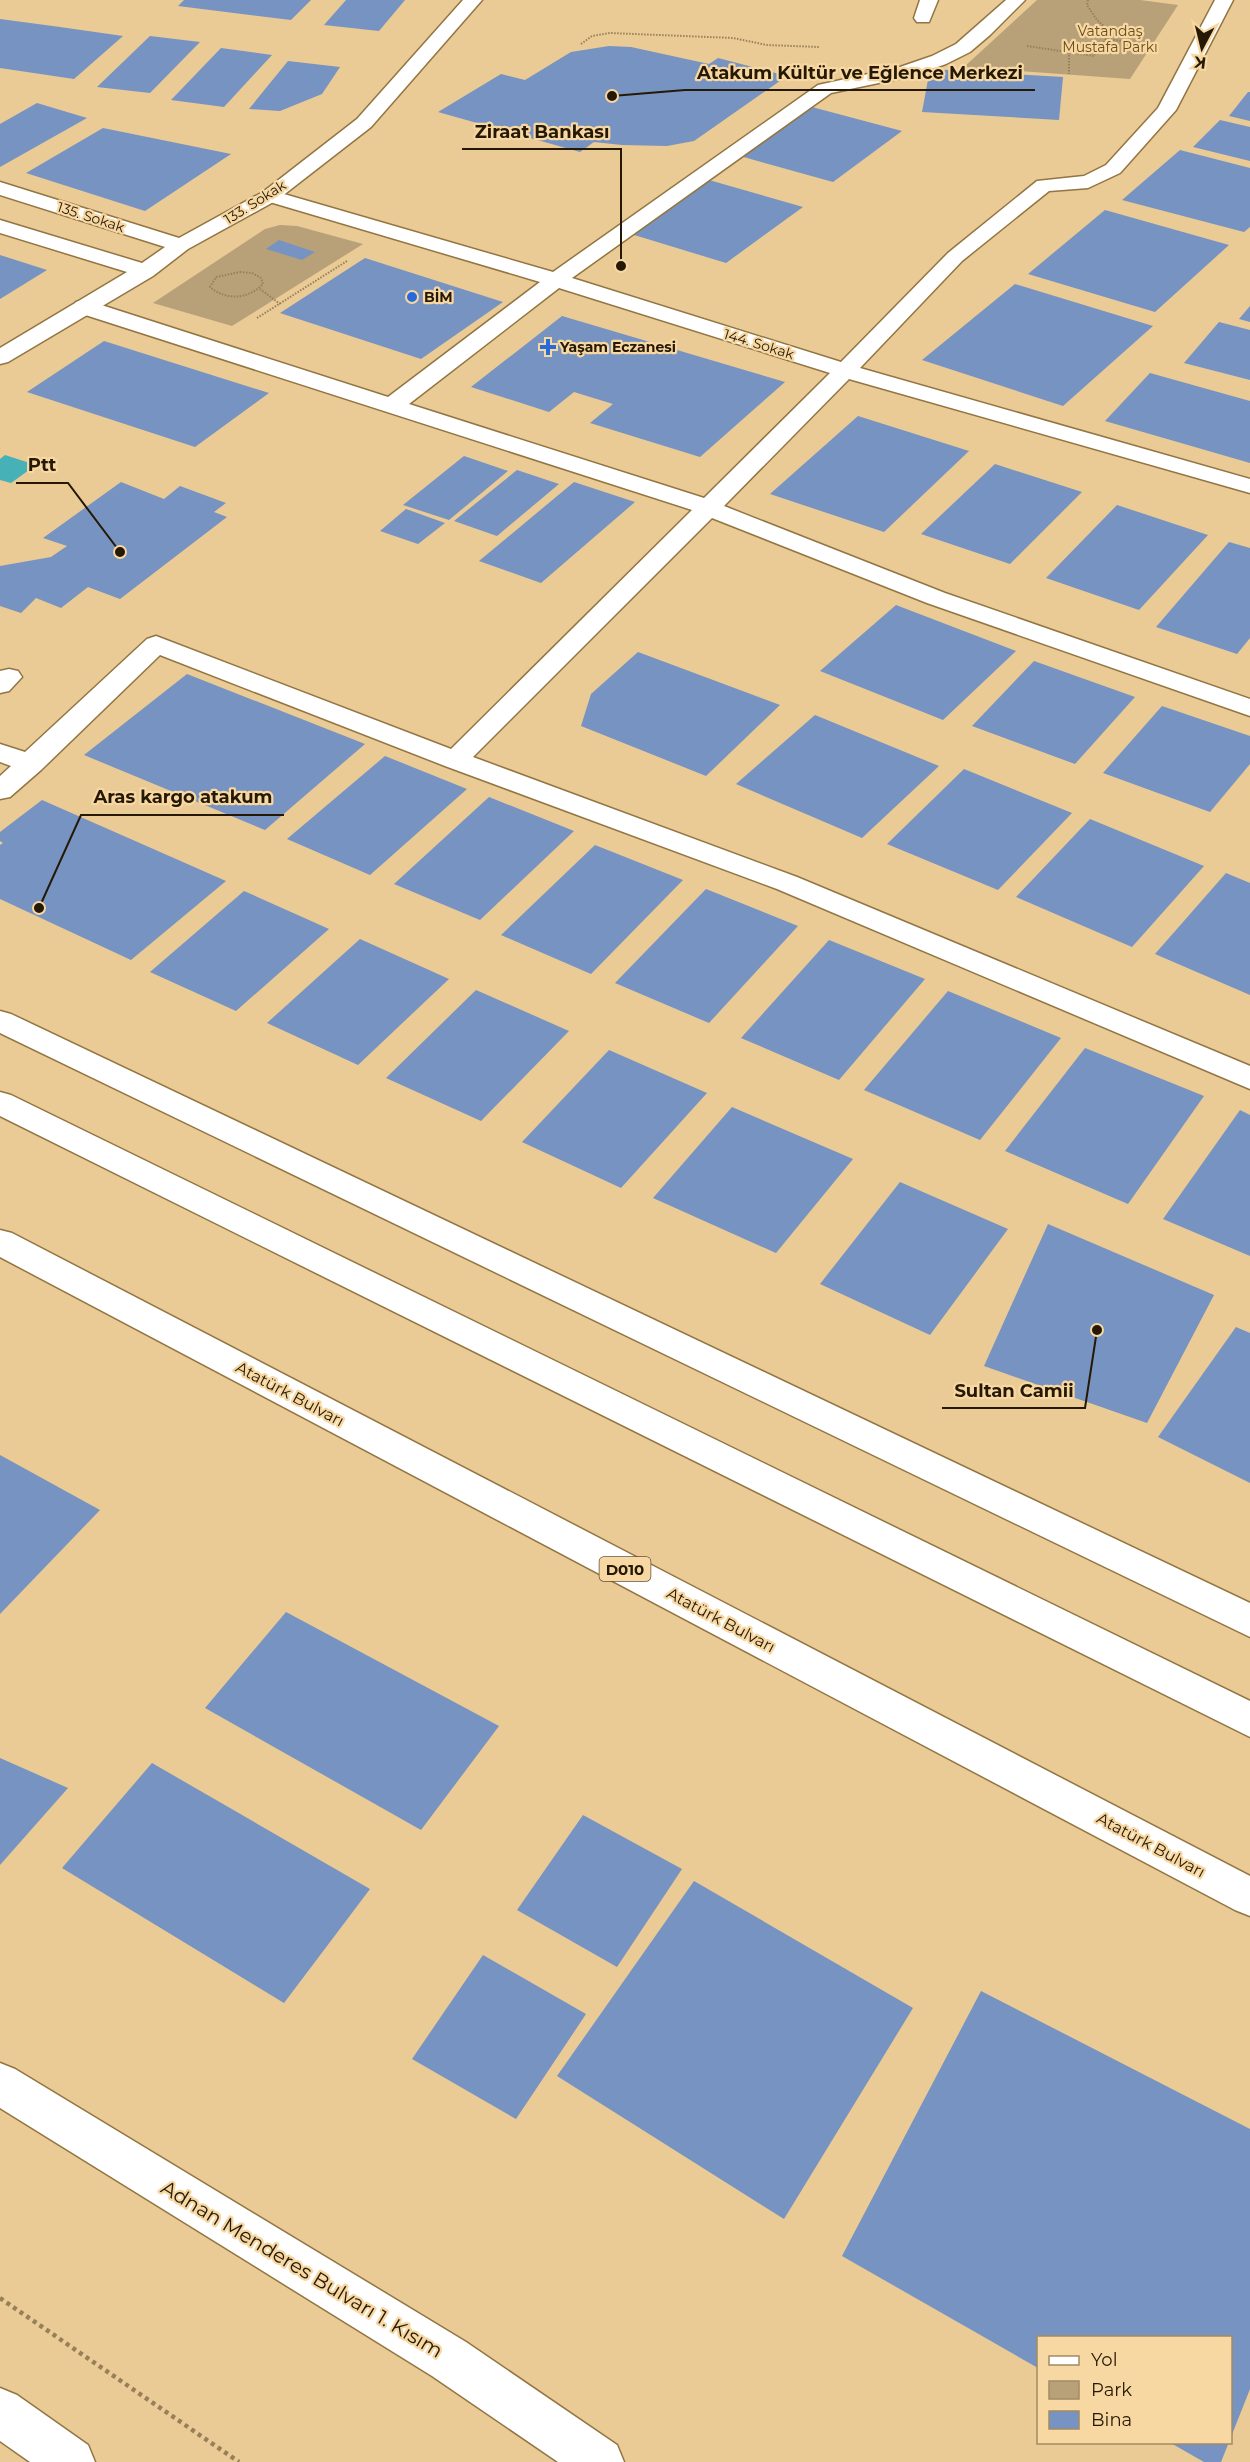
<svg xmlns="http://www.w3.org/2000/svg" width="1250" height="2462" font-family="Montserrat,sans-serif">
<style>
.green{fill:#b8a079}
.water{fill:#46b1b6}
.building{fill:#7693c2}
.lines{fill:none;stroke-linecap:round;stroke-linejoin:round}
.lane-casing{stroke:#927542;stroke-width:3}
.street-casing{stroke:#927542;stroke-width:3}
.secondary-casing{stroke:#927542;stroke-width:3}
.highway-casing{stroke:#927542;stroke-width:3}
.path-far1{stroke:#978059;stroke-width:2;stroke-dasharray:1.5 1.5;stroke-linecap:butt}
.path{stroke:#978059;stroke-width:4.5;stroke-dasharray:4 4;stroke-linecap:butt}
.lane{fill:#fff;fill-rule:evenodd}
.street{fill:#fff;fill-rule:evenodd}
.secondary{fill:#fff;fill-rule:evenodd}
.highway{fill:#fff;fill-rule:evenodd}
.poi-dot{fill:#286bd8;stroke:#f7d7a2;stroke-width:2}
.labels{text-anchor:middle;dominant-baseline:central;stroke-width:4.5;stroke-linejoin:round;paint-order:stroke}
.far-park-label{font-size:14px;fill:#694e1b;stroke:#f7d7a2}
.far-street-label{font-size:14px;fill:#251905;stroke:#f7d7a2}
.far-poi-label{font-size:14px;font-weight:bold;fill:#251905;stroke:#f7d7a2;text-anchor:start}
.shield{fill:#f7d7a2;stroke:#645234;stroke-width:1.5}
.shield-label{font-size:15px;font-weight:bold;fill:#251905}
.street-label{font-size:16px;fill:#251905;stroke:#f7d7a2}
.near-street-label{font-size:20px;fill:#251905;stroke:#f7d7a2}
.leader{fill:none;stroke:#251905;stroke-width:2}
.callout-dot{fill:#251905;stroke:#f7d7a2;stroke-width:2}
.callout-label{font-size:18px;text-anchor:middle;font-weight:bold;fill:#251905;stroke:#f7d7a2;stroke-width:4.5;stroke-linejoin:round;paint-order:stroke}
</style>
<rect width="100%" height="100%" fill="#eaca95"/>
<!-- green -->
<g class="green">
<path d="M 1037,0 L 1140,0 L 1178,5 L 1130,79 L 964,67 Z"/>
<path d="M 280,225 L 297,226 L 363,244 L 232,326 L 153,303 L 265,229 Z"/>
</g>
<!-- water -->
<path class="water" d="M 5,455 L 36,465 L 11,483 L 0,480 L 0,459 Z"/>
<!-- building -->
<g class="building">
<path d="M 184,0 L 311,0 L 291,20 L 178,6 Z"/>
<path d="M 346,0 L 405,0 L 379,31 L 324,25 Z"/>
<path d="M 0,19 L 60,27 L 123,36 L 74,79 L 0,68 Z"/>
<path d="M 150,36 L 200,42 L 150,93 L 97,87 Z"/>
<path d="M 609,46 L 631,47 L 709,64 L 718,58 L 787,76 L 694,141 L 667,146 L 622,145 L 594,142 L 580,152 L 438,112 L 501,74 L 525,80 L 571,52 Z"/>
<path d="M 221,48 L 272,55 L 224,107 L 171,100 Z"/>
<path d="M 288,61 L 340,67 L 322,94 L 280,111 L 249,109 Z"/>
<path d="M 930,69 L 1063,77 L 1059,120 L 922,112 Z"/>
<path d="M 1248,92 L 1250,92 L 1250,121 L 1229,116 Z"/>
<path d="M 37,103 L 87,118 L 0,167 L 0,124 Z"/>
<path d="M 812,107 L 902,131 L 833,182 L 740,156 Z"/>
<path d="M 1220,120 L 1250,127 L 1250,161 L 1193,147 Z"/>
<path d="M 103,128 L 231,154 L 145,211 L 26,173 Z"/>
<path d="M 1180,150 L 1250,168 L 1250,227 L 1244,232 L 1122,200 Z"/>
<path d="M 709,180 L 803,207 L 726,263 L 631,234 Z"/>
<path d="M 1105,210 L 1229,245 L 1155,312 L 1028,274 Z"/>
<path d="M 279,240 L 315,252 L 302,260 L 266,249 Z"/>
<path d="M 0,255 L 47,270 L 0,299 Z"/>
<path d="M 365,258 L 503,302 L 421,359 L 280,313 Z"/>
<path d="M 1015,284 L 1153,326 L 1063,406 L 922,360 Z"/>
<path d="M 1250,306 L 1250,322 L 1239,319 Z"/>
<path d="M 562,316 L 785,382 L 700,457 L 590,423 L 613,404 L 574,392 L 549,412 L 471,387 Z"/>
<path d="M 1219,322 L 1250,330 L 1250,380 L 1184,363 Z"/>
<path d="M 104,341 L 269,393 L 195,447 L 27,392 Z"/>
<path d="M 1150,373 L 1250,401 L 1250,463 L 1105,421 Z"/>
<path d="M 858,416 L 969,451 L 884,532 L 770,494 Z"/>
<path d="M 464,456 L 508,471 L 449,520 L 403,505 Z"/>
<path d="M 995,464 L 1082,492 L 1010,564 L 921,534 Z"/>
<path d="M 517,470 L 559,484 L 497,536 L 454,521 Z"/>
<path d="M 121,482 L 164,499 L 180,486 L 226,503 L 214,512 L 227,517 L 120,599 L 88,587 L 61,608 L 36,598 L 21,613 L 0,606 L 0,566 L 51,557 L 67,546 L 43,538 Z"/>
<path d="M 574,482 L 635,502 L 541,583 L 479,561 Z"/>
<path d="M 1117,505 L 1208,535 L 1139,610 L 1046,578 Z"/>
<path d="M 406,509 L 445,523 L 418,544 L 380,531 Z"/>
<path d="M 1229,542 L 1250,548 L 1250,638 L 1237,654 L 1156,627 Z"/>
<path d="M 896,605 L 1016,651 L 943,720 L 820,671 Z"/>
<path d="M 638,652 L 780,705 L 706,776 L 581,726 L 591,694 Z"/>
<path d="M 1034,661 L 1135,697 L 1075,764 L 972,726 Z"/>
<path d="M 187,674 L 365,744 L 265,830 L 84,755 Z"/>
<path d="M 1162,706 L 1250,736 L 1250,764 L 1210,812 L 1103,773 Z"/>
<path d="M 815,715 L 939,766 L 862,838 L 736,784 Z"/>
<path d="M 385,756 L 467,789 L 370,875 L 287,839 Z"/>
<path d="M 964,769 L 1072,813 L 998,890 L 887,844 Z"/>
<path d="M 489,797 L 574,831 L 480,920 L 394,884 Z"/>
<path d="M 42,800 L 226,881 L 131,960 L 0,899 L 0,845 L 3,843 L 0,841 L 0,832 Z"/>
<path d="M 1090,819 L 1204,866 L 1132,947 L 1016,897 Z"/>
<path d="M 595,845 L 683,880 L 591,974 L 501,935 Z"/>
<path d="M 1226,873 L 1250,883 L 1250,995 L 1155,954 Z"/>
<path d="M 706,889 L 798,926 L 709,1023 L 615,983 Z"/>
<path d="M 244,891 L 329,929 L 236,1011 L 150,972 Z"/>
<path d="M 360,939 L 449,979 L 358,1065 L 267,1023 Z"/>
<path d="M 829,940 L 925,979 L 839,1080 L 741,1038 Z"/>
<path d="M 476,990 L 569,1031 L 481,1121 L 386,1078 Z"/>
<path d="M 948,991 L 1061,1038 L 980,1140 L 864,1090 Z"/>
<path d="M 1085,1048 L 1204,1096 L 1128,1204 L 1005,1151 Z"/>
<path d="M 609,1050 L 707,1093 L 621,1188 L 522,1142 Z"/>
<path d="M 732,1107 L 853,1159 L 776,1253 L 653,1198 Z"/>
<path d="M 1240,1110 L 1250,1115 L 1250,1256 L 1163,1219 Z"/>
<path d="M 900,1182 L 1008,1229 L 930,1335 L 820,1284 Z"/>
<path d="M 1048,1224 L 1214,1295 L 1147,1423 L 984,1366 Z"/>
<path d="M 1236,1327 L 1250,1333 L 1250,1483 L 1158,1437 Z"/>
<path d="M 0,1455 L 100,1510 L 0,1614 Z"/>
<path d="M 286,1612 L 499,1726 L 421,1830 L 205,1708 Z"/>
<path d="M 0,1758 L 68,1788 L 0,1865 Z"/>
<path d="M 152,1763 L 370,1889 L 284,2003 L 62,1868 Z"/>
<path d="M 583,1815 L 682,1869 L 617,1967 L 517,1910 Z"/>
<path d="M 694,1881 L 913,2008 L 784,2219 L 557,2076 Z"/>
<path d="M 483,1955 L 586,2014 L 516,2119 L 412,2059 Z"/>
<path d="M 981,1991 L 1250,2129 L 1250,2389 L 1231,2437 L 1230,2338 L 1038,2338 L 1038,2368 L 842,2256 Z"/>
<path d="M 1169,2442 L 1229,2442 L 1221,2462 L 1204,2462 Z"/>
</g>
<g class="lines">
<!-- lane casing -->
<g class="lane-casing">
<g id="lane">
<path d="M 920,0 L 938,0 L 929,22 L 917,22 L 914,18 Z"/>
<path d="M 9,669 L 18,671 L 22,677 L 9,691 L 0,693 L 0,671 Z"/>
</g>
</g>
<!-- street casing -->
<g class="street-casing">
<g id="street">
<path d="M 1006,0 L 1025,0 L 990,35 L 970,52 L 946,64 L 912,76 L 831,93 L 572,278 L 841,362 L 948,253 L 1037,181 L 1084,176 L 1106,165 L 1158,108 L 1215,0 L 1233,0 L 1176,110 L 1120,173 L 1088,188 L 1049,191 L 962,261 L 860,368 L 1250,479 L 1250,493 L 849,379 L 724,506 L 945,593 L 1250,699 L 1250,716 L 927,603 L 712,518 L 473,757 L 797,877 L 1250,1066 L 1250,1089 L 777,889 L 445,766 L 160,655 L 41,770 L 10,797 L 0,799 L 0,776 L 11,766 L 0,762 L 0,744 L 25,752 L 147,639 L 156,636 L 451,749 L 692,510 L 76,312 L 73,307 L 76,302 L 84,300 L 92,302 L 388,397 L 540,282 L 263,200 L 260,196 L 263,192 L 277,192 L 553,272 L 818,85 L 900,67 L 932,56 L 956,44 ZM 559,288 L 830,373 L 704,498 L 409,404 Z"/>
<path d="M 0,2388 L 17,2395 L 88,2445 L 95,2462 L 30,2462 L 0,2441 Z"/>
</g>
</g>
<!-- secondary casing -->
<g class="secondary-casing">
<g id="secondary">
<path d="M 463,0 L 482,0 L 371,127 L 277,200 L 188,249 L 153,276 L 8,362 L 0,364 L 0,348 L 127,272 L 0,233 L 0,220 L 142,263 L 165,247 L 0,195 L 0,182 L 179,238 L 263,192 L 357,119 Z"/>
<path d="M 0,1011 L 11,1014 L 1250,1603 L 1250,1637 L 0,1033 Z"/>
<path d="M 0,2063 L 15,2069 L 466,2342 L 617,2445 L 624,2462 L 558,2462 L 432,2376 L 0,2108 Z"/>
</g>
</g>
<!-- highway casing -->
<g class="highway-casing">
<g id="highway">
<path d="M 0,1092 L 11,1095 L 1250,1701 L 1250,1737 L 0,1116 Z"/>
<path d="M 0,1230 L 12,1233 L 1250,1876 L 1250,1916 L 1235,1910 L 0,1257 Z"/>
</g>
</g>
<!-- path-far1 -->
<g class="path-far1">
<path d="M 1088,0 L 1087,5 L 1097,20 L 1107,29 L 1106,39 L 1154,45"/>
<path d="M 581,44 L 592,36 L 610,33 L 733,38 L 767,45 L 819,47"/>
<path d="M 1027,46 L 1094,56 L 1106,39"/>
<path d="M 1069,52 L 1069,74"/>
<path d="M 240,272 L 252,273 L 261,278 L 263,284 C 249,299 226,301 210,287 L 216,277 Z"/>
<path d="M 260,289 L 280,304"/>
<path d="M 257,318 L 347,261"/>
</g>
<!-- path -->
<path class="path" d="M 0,2298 L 239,2462"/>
<!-- lane -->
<use href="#lane" class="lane"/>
<!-- street -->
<use href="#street" class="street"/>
<!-- secondary -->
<use href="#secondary" class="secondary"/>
<!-- highway -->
<use href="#highway" class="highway"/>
</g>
<!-- markers -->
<g class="poi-dot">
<circle cx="412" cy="297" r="6"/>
<path d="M545 338h6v6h6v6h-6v6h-6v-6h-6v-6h6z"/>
</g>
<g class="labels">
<!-- far-park labels -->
<g class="far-park-label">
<text x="1110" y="31">Vatandaş<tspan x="1110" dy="16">Mustafa Parkı</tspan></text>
</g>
<!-- far-street labels -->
<g class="far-street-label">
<text transform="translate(255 202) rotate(-32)">133. Sokak</text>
<text transform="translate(91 217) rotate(18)">135. Sokak</text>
<text transform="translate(759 344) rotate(17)">144. Sokak</text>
</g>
<!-- far-poi labels -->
<g class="far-poi-label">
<text x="424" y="297">BİM</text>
<text x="560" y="347">Yaşam Eczanesi</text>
</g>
<!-- shield labels -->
<rect class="shield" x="599.5" y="1557" width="51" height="24" rx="4.5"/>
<g class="shield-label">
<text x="625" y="1569">D010</text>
</g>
<!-- street labels -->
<g class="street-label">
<text transform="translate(290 1394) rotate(28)">Atatürk Bulvarı</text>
<text transform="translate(721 1620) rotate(28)">Atatürk Bulvarı</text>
<text transform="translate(1151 1845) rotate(28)">Atatürk Bulvarı</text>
</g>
<!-- near-street labels -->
<g class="near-street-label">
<text transform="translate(302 2269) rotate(31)">Adnan Menderes Bulvarı 1. Kısım</text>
</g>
</g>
<!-- callouts -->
<path class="leader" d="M612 96L685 90H1035M621 266L621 149H462M120 552L68 483H16M39 908L81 815H284M1097 1330L1085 1408H942"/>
<g class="callout-dot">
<circle cx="612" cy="96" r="6"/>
<circle cx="621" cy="266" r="6"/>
<circle cx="120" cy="552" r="6"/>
<circle cx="39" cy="908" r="6"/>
<circle cx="1097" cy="1330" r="6"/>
</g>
<g class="callout-label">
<text x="860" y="79">Atakum Kültür ve Eğlence Merkezi</text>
<text x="542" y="138">Ziraat Bankası</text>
<text x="42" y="471">Ptt</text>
<text x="183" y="803">Aras kargo atakum</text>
<text x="1014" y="1397">Sultan Camii</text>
</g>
<!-- legend -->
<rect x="1037" y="2336" width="195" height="108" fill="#f7d7a2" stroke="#a38b63" stroke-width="1.5"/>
<rect x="1049" y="2356" width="30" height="9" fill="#ffffff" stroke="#a38b63" stroke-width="1.5"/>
<text x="1091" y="2366" font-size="18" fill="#251905">Yol</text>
<rect x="1049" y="2381" width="30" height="18" fill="#b8a079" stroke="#a38b63" stroke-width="1.5"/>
<text x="1091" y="2396" font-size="18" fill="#251905">Park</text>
<rect x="1049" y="2411" width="30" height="18" fill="#7693c2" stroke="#a38b63" stroke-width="1.5"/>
<text x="1091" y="2426" font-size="18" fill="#251905">Bina</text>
<!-- north arrow -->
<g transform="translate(1202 48) rotate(187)" stroke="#f7d7a2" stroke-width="4.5" paint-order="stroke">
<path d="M0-4.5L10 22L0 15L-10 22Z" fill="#251905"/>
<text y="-9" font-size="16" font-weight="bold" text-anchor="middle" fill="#251905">K</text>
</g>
</svg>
